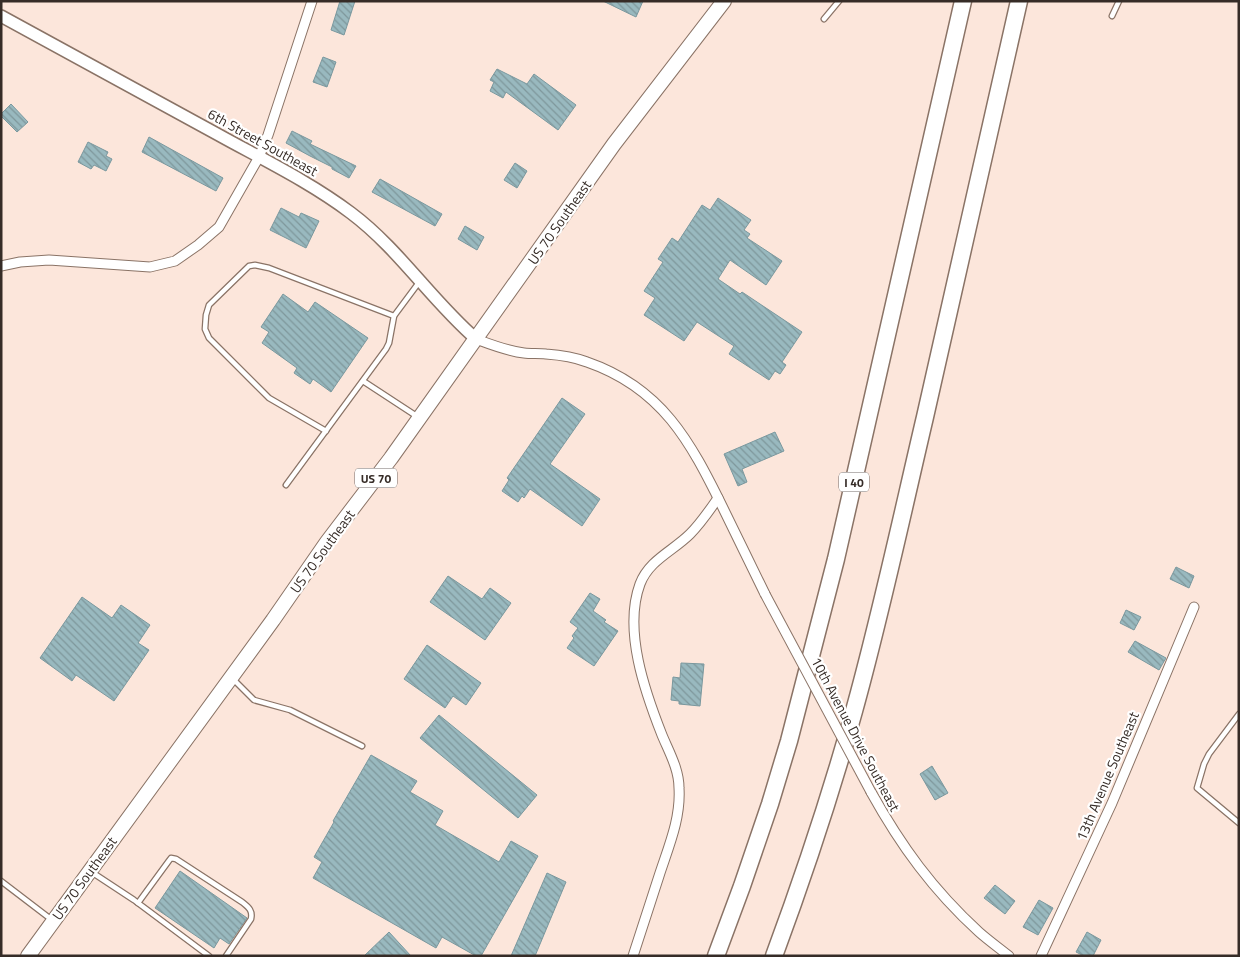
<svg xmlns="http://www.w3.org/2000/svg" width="1240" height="957" font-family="'Titillium Web',sans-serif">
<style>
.building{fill:url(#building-back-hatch);stroke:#7a989e}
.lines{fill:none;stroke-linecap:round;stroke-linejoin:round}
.service-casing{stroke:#8a7366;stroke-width:7}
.minor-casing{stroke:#8a7366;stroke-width:11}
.tertiary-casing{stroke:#8a7366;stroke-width:14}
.primary-casing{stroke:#8a7366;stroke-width:16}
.motorway-casing{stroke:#8a7366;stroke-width:19}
.service{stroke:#fff;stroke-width:4.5}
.minor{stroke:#fff;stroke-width:9}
.tertiary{stroke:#fff;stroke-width:11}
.primary{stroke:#fff;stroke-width:14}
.motorway{stroke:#fff;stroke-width:16}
.minor-bridge-casing{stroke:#8a7366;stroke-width:11;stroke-linecap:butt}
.minor-bridge{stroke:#fff;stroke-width:9}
.labels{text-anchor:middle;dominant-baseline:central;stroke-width:4.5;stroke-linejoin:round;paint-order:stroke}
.shield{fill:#fff;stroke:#726b68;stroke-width:1}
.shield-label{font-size:12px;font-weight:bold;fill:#362c27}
.street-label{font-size:14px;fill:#362c27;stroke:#fff}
</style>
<defs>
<pattern id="building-back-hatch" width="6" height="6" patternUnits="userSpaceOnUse" patternTransform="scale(1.25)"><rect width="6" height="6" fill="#99b9bf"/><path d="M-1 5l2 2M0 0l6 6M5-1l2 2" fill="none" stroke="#7e979b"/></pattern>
</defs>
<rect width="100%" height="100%" fill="#fce6db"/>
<!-- building -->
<g class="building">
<path d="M 340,1 L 355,1 L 344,35 L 331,30 Z"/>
<path d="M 603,1 L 643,1 L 636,17 Z"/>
<path d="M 323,57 L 336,62 L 327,87 L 313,82 Z"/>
<path d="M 497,69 L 527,84 L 534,74 L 576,105 L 558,130 L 506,92 L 503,98 L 490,91 L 494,82 L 490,80 Z"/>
<path d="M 11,104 L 28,122 L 17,132 L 1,116 L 1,114 Z"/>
<path d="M 292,131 L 312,141 L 310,144 L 356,166 L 349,178 L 332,169 L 332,167 L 310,156 L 286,143 Z"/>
<path d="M 149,137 L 223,178 L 216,191 L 142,152 Z"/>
<path d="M 88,142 L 108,152 L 106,156 L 112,159 L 106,171 L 94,165 L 91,169 L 78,162 Z"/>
<path d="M 515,163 L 527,171 L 517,188 L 504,180 Z"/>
<path d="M 380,179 L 442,214 L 435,226 L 372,192 Z"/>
<path d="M 718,198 L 751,220 L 744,230 L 750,234 L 747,238 L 782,261 L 766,285 L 730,260 L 718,279 L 740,294 L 742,292 L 802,332 L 782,362 L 786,365 L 780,374 L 775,371 L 769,380 L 729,354 L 734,346 L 697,322 L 684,341 L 644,315 L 655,298 L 644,291 L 663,262 L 658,259 L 672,238 L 678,242 L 702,205 L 710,210 Z"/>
<path d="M 281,208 L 299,217 L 301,213 L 319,221 L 306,248 L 270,230 Z"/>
<path d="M 465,226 L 484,237 L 477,250 L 458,239 Z"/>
<path d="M 283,294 L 308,312 L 315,302 L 368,338 L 331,392 L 313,379 L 310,384 L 294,373 L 297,368 L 262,343 L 269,332 L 261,327 Z"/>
<path d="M 562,398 L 585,414 L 550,464 L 600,499 L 582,526 L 530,489 L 524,498 L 522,496 L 518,502 L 502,491 L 509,480 L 507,478 Z"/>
<path d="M 775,432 L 784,451 L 742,469 L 747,482 L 738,486 L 724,454 Z"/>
<path d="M 1176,567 L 1194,576 L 1189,588 L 1170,579 Z"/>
<path d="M 448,576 L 482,599 L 490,588 L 511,603 L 485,640 L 430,602 Z"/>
<path d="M 590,593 L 600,599 L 593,611 L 606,620 L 604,622 L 618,631 L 594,666 L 567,648 L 574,638 L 572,636 L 578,628 L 570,622 Z"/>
<path d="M 82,597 L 112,618 L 121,605 L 150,625 L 138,643 L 149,650 L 114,701 L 76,675 L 72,681 L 40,658 Z"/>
<path d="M 1126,610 L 1141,617 L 1134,630 L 1120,623 Z"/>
<path d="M 1135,641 L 1166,658 L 1159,670 L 1128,652 Z"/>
<path d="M 427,645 L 481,683 L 466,705 L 453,696 L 445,708 L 404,679 Z"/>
<path d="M 681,663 L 704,664 L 700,706 L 679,704 L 679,701 L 671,700 L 673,677 L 680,678 Z"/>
<path d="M 439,715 L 537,795 L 518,818 L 420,738 Z"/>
<path d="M 371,755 L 417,781 L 410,792 L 443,811 L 435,825 L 499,862 L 511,841 L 538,856 L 481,956 L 476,956 L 442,937 L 436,948 L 313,878 L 322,862 L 314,857 L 334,822 L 333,821 Z"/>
<path d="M 932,766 L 948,793 L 935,800 L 920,774 Z"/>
<path d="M 180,871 L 247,918 L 229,944 L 220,938 L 214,948 L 155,908 Z"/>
<path d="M 547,873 L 566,882 L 535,956 L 511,956 Z"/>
<path d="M 995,885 L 1015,901 L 1005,914 L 984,898 Z"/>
<path d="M 1039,900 L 1053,908 L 1038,935 L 1023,927 Z"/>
<path d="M 389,932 L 411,956 L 364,956 Z"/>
<path d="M 1087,932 L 1101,940 L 1093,956 L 1084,956 L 1076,952 Z"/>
</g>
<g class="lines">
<!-- service casing -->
<g class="service-casing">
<g id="service">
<path d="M 1112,16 L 1119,1"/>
<path d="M 824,19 L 839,1"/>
<path d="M 363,381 L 418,417"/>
<path d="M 326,431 L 269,398 L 209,338 L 205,329 L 206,315 L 209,305 L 249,266 L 255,265 L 269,268 L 394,316"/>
<path d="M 286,485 L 386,349 L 389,343 L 394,316 L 420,281"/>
<path d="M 232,678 L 254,700 L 290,710 L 362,746"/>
<path d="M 1239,714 L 1209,754 L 1204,764 L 1197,788 L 1239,823"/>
<path d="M 93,873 L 134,900 L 209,956"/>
<path d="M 1,881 L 52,920"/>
<path d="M 138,903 L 168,862 L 171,858 L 176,859 L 242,902 C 248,907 253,910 251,919 L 226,956"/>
</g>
</g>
<!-- minor casing -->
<g class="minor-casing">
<g id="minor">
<path d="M 1,266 L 20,262 L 49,260 L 150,267 L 175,261 L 198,245 L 219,227 L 259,157 L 268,135 L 312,1"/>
<path d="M 476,339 C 492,345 507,351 524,353 C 531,354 539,353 546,354 C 560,355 574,357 587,362 C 662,388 690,441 723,508 C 737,537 751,565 765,594"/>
<path d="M 871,792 C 901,846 933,890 979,932 C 988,940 999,948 1009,956"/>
<path d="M 633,956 C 642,929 650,903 659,876 C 668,848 681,819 679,788 C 679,769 669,752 662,735 C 645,692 623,630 640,584 C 649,560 673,551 690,534 C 701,523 709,511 718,498"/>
<path d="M 1041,956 L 1112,803 L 1194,607"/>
</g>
</g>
<!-- tertiary casing -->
<g class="tertiary-casing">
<path id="tertiary" d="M 1,16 C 73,55 145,94 217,134 C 262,159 310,182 351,213 C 399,249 431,300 476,339"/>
</g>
<!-- primary casing -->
<g class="primary-casing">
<path id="primary" d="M 28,956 L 273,620 L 327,542 L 391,458 L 614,144 L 724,1"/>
</g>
<!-- motorway casing -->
<g class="motorway-casing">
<g id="motorway">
<path d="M 716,956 L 742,886 L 770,804 L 789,741 L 836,559 L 963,1"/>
<path d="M 774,956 C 804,875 831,794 854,711 C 881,614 902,515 925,417 C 956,278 988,140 1019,1"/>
</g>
</g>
<!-- service -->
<use href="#service" class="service"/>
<!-- minor -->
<use href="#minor" class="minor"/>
<!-- tertiary -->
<use href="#tertiary" class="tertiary"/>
<!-- primary -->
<use href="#primary" class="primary"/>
<!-- motorway -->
<use href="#motorway" class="motorway"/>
<!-- minor-bridge casing -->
<g class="minor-bridge-casing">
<path id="minor-bridge" d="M 765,594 L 871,792"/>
</g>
<!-- minor-bridge -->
<use href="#minor-bridge" class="minor-bridge"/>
</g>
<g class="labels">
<!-- shield labels -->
<g class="shield">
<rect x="355" y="468.5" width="42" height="19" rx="4"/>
<rect x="839" y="472.5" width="30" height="19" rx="4"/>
</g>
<g class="shield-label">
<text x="376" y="478">US 70</text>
<text x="854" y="482">I 40</text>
</g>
<!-- street labels -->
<g class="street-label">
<text transform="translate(263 142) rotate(29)">6th Street Southeast</text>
<text transform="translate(559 222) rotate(-55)">US 70 Southeast</text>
<text transform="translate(322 551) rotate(-54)">US 70 Southeast</text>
<text transform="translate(856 734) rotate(62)">10th Avenue Drive Southeast</text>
<text transform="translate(1107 776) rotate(-67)">13th Avenue Southeast</text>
<text transform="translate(84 878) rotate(-54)">US 70 Southeast</text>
</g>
</g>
<!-- border -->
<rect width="1240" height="957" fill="none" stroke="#362c27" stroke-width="5"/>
</svg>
